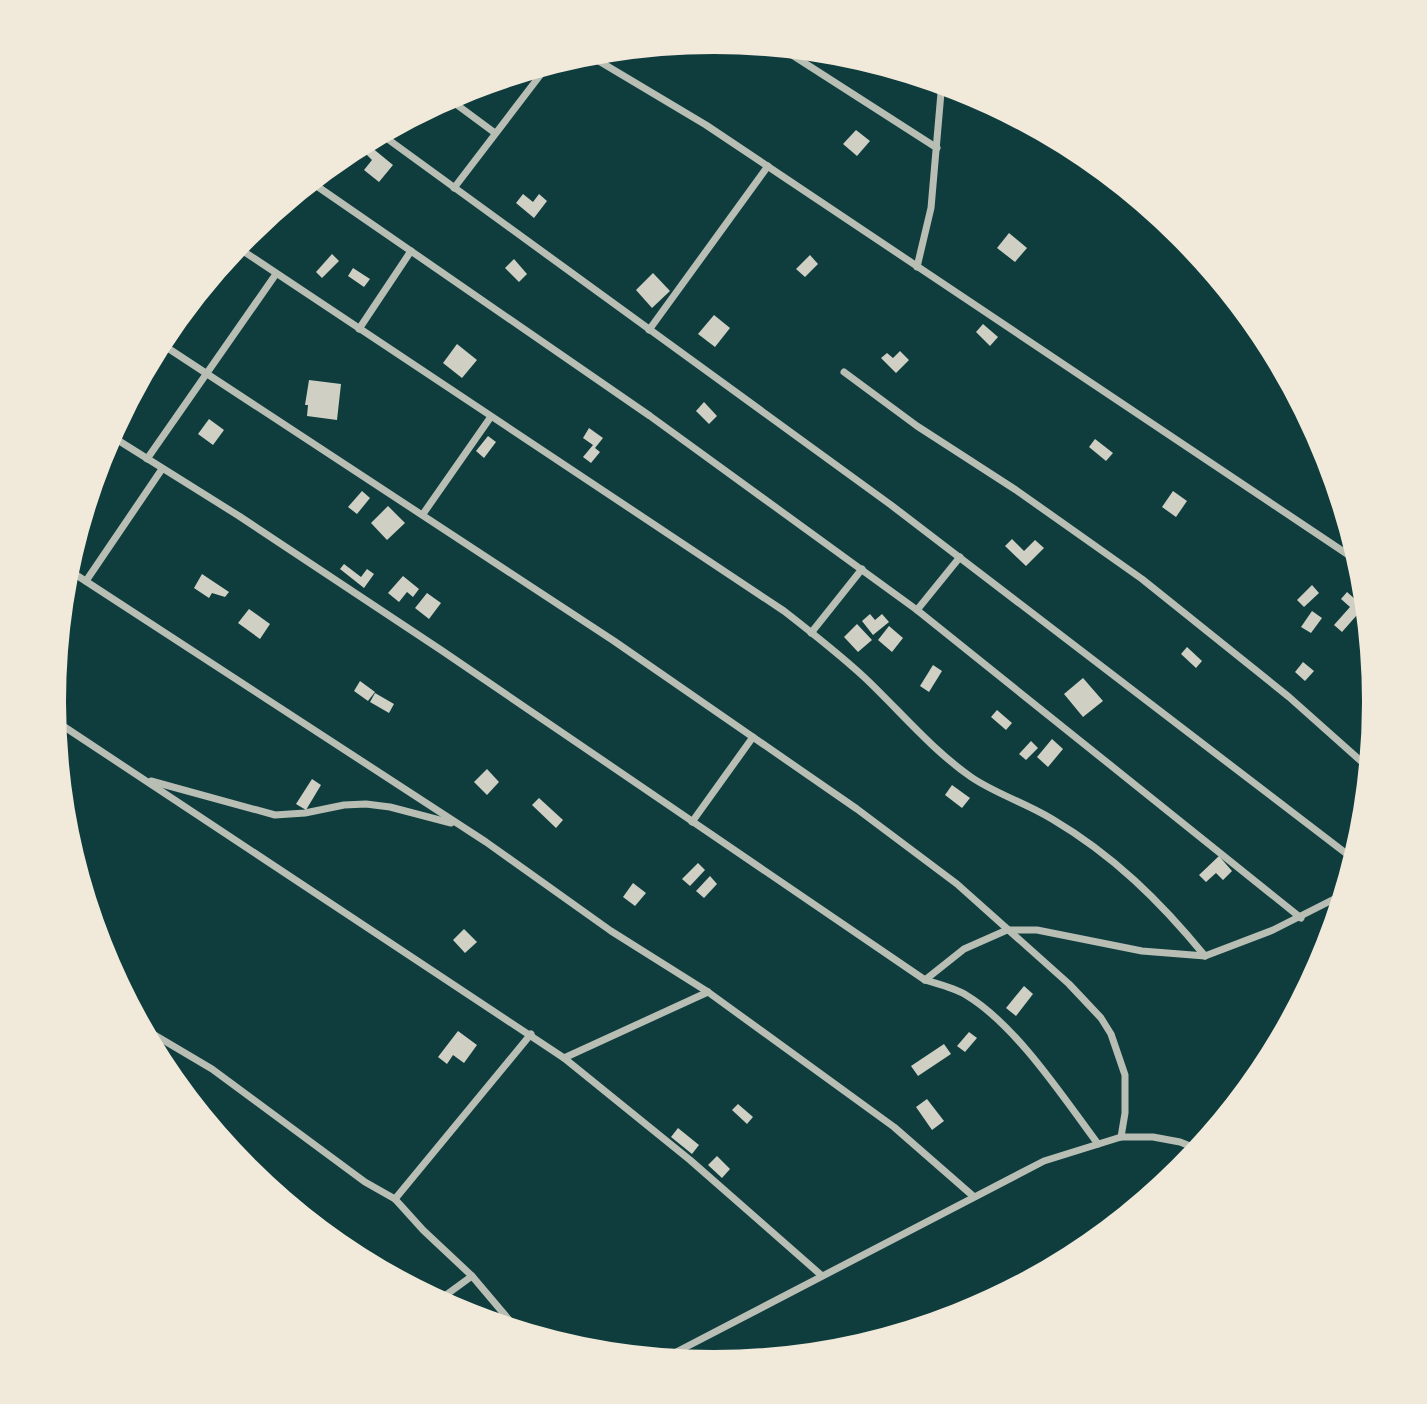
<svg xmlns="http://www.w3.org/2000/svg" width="1427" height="1404" font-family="'Fira Sans',sans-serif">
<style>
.building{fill:#cfcfc3}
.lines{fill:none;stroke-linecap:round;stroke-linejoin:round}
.minor{stroke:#b8beb3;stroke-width:7}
.rim{fill:none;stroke:#f1e9da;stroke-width:4}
</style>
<rect width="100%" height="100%" fill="#0f3d3e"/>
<!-- building -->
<g class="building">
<path d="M 856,130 L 870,141 L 857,156 L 843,144 Z"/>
<path d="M 371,147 L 393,165 L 379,182 L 364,170 L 372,160 L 366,154 Z"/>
<path d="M 523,194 L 533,202 L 539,194 L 547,201 L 534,218 L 516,203 Z"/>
<path d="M 1009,233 L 1027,248 L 1015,262 L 997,248 Z"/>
<path d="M 332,254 L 339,261 L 322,278 L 316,272 Z"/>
<path d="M 810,255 L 818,264 L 805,277 L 796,269 Z"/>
<path d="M 514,259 L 527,274 L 519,282 L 505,268 Z"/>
<path d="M 353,268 L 370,279 L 364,287 L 348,276 Z"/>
<path d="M 653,273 L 670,291 L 652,308 L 636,290 Z"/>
<path d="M 714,315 L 730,328 L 715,347 L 698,334 Z"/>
<path d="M 983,324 L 998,337 L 990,346 L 976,332 Z"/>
<path d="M 457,344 L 477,360 L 462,378 L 443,363 Z"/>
<path d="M 900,351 L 909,360 L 896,373 L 881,358 L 887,353 L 893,358 Z"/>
<path d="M 309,380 L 341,384 L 337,420 L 307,416 L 308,405 L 305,405 Z"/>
<path d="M 704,402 L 717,416 L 709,424 L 696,411 Z"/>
<path d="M 209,419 L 224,430 L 213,445 L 198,434 Z"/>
<path d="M 589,428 L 603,438 L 595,448 L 600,452 L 591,463 L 583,457 L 593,445 L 583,438 Z"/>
<path d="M 488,436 L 496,442 L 484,458 L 476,451 Z"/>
<path d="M 1095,439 L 1113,453 L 1106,461 L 1089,447 Z"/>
<path d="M 362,491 L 370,498 L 357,514 L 348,507 Z"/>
<path d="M 1173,491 L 1187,501 L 1176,517 L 1162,507 Z"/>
<path d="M 388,506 L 405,523 L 387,540 L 371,523 Z"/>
<path d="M 1012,539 L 1024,551 L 1035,540 L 1044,548 L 1026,566 L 1005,546 Z"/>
<path d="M 344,564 L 361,577 L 367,569 L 374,574 L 364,588 L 340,569 Z"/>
<path d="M 202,574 L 229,592 L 225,597 L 212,593 L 209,598 L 194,588 Z"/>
<path d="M 403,576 L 419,589 L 413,597 L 407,592 L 399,602 L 388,593 Z"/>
<path d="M 1312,585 L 1319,593 L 1304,607 L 1297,600 Z"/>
<path d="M 1347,592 L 1364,607 L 1342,632 L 1334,625 L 1350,607 L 1341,599 Z"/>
<path d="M 427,593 L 441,603 L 429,619 L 415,608 Z"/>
<path d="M 249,609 L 270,624 L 260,639 L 238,623 Z"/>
<path d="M 1312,611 L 1322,618 L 1311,633 L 1301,627 Z"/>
<path d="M 870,614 L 875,620 L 882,614 L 889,622 L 873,635 L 862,621 Z"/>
<path d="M 857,624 L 872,640 L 858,652 L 844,637 Z"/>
<path d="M 889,626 L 903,638 L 892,652 L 878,640 Z"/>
<path d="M 1187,647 L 1202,661 L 1196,668 L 1181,654 Z"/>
<path d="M 1303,662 L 1314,671 L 1305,681 L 1295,672 Z"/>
<path d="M 933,665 L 942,671 L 929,692 L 920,686 Z"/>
<path d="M 1083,678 L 1103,701 L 1083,717 L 1064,694 Z"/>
<path d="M 360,681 L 375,692 L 368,701 L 354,691 Z"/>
<path d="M 375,693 L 394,704 L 389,713 L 370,702 Z"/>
<path d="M 997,710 L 1012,723 L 1006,730 L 991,717 Z"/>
<path d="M 1052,739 L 1063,749 L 1048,767 L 1037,757 Z"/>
<path d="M 1031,741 L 1038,748 L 1026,760 L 1019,754 Z"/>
<path d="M 487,769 L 499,782 L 487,795 L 474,782 Z"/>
<path d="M 312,779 L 321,785 L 306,810 L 296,804 Z"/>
<path d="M 952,785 L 970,798 L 962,808 L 945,795 Z"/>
<path d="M 539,798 L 563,820 L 556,828 L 532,805 Z"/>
<path d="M 1219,856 L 1232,871 L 1223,880 L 1216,873 L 1206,882 L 1199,875 Z"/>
<path d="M 698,863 L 705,870 L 690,886 L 682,879 Z"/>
<path d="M 710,876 L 717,884 L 704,898 L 696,891 Z"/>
<path d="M 633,883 L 646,893 L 635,906 L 623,897 Z"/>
<path d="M 464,929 L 477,942 L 465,953 L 453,940 Z"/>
<path d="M 1024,986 L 1033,994 L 1016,1016 L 1006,1008 Z"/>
<path d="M 458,1031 L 477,1045 L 464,1063 L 453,1055 L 447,1064 L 438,1057 Z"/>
<path d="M 969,1032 L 977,1038 L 965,1052 L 957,1046 Z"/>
<path d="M 944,1044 L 951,1054 L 918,1076 L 911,1066 Z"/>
<path d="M 927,1099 L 944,1121 L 932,1130 L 916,1107 Z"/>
<path d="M 738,1104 L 753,1117 L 747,1124 L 732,1110 Z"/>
<path d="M 678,1128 L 699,1145 L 692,1154 L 671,1137 Z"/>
<path d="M 717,1156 L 730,1169 L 722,1178 L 708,1165 Z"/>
</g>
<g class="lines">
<!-- minor -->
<g class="minor">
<path d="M 775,44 L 937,148"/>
<path d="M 582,51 L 706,125 L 1362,564"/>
<path d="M 445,96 L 495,133"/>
<path d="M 378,132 L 891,505 L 1356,861"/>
<path d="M 308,180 L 650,416 L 917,610 L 1301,918"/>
<path d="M 454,188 L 551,61"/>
<path d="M 234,245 L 784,611 C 811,632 839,654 864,677 C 899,710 931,749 971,777 C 996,794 1026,803 1052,819 C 1113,855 1160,901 1205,956"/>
<path d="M 917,267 L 931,208 L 942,81"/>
<path d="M 359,329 L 411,251"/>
<path d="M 649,330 L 768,166"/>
<path d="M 157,341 L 614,641 L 857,809 L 957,884 L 1069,984 L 1101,1018 L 1111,1034 L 1125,1075 L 1125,1113 L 1121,1137"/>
<path d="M 844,372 L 917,426 L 1016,490 L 1142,579 L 1289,697 L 1371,770"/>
<path d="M 108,434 L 239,516 L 441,650 L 925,980 C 938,984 955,988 966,995 C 1016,1025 1063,1097 1098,1144"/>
<path d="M 147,459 L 276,274"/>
<path d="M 423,514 L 490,418"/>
<path d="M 64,567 L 486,842 L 611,931 L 708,992 L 894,1127 L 973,1196"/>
<path d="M 86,581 L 162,469"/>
<path d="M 917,610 L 960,557"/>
<path d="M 811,633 L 862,569"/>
<path d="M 51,718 L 564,1058 L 708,992"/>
<path d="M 151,781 L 275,815 L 305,813 L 344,805 L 366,804 L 390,807 L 451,823"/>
<path d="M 692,822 L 753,737"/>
<path d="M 925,980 L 964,949 L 1007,930 L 1037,930 L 1142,951 L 1205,956 L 1273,930 L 1346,893"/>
<path d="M 136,1024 L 212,1069 L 365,1182 L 395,1199 L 423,1230 L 472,1276 L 521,1334"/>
<path d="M 564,1058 L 690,1160 L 821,1275"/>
<path d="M 395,1199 L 531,1034"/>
<path d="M 435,1303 L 472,1276"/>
<path d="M 659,1361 L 1044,1161 L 1121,1137 L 1153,1137 L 1180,1142 L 1200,1150"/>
</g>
</g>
<!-- crop -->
<path d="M0 0H1427V1404H0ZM64 702a650 650 0 1 1 1300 0a650 650 0 1 1-1300 0Z" fill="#f1e9da" fill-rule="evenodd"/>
<path class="rim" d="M64 702a650 650 0 1 1 1300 0a650 650 0 1 1-1300 0Z"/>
</svg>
